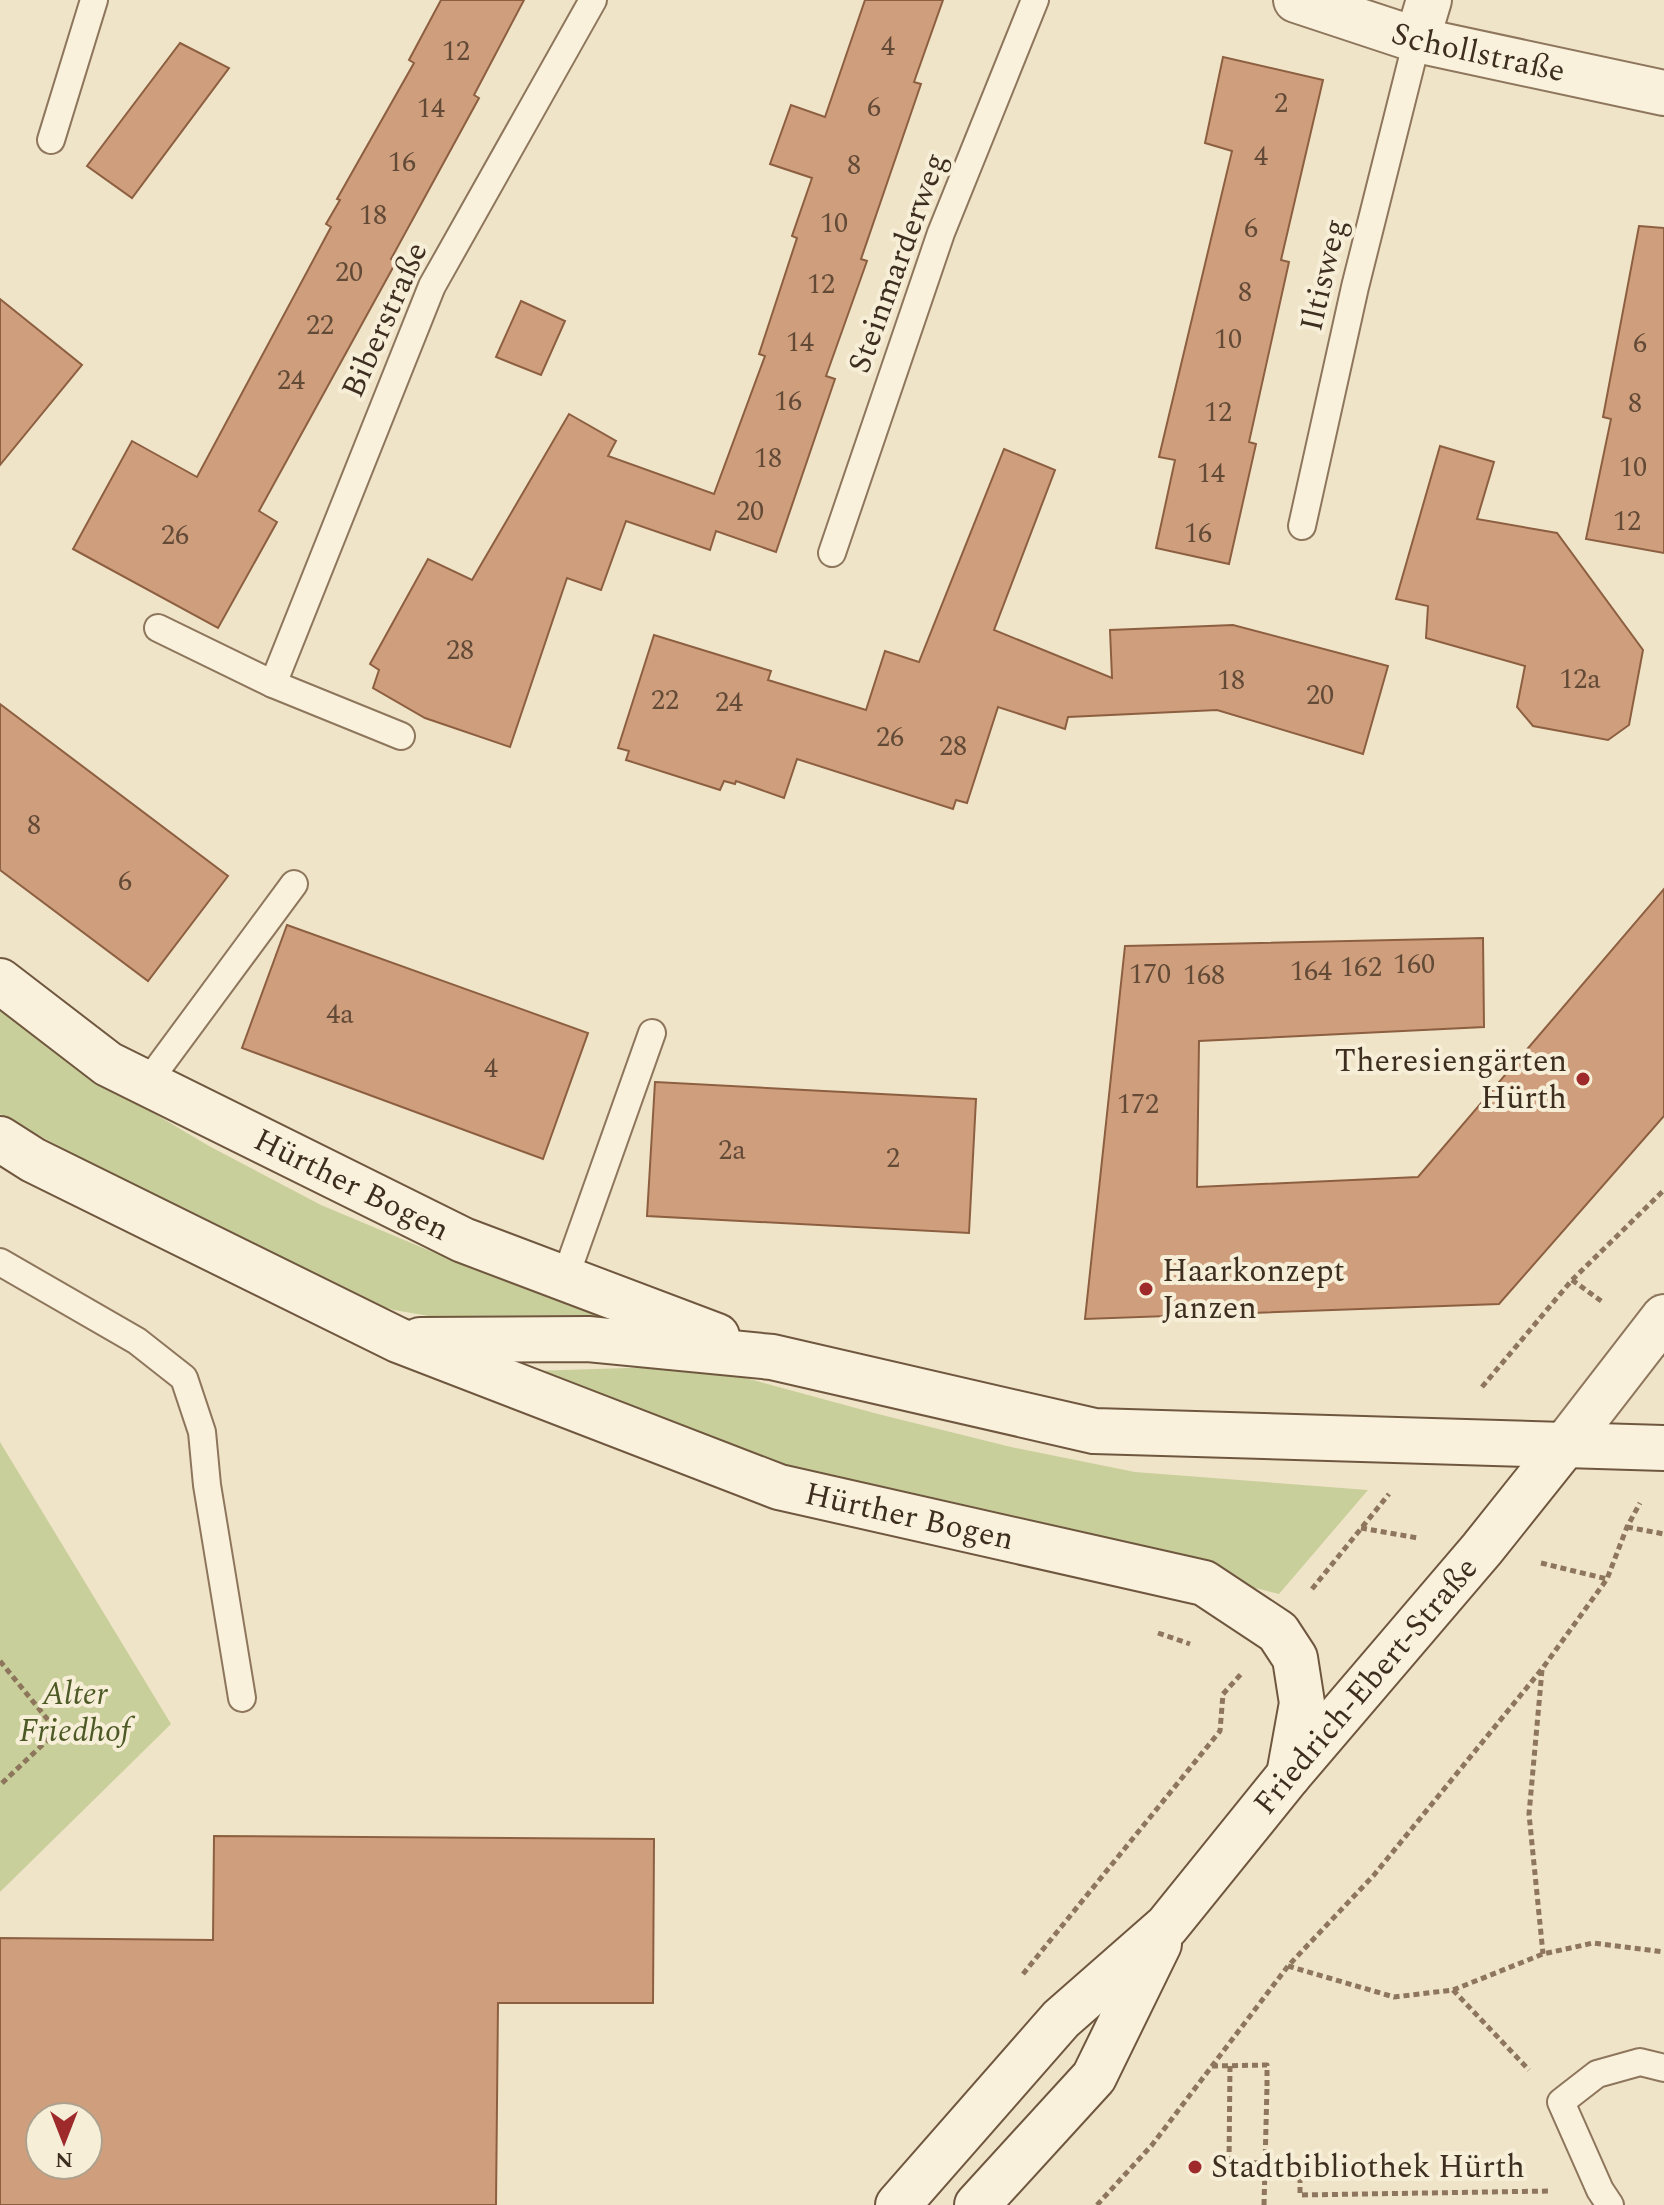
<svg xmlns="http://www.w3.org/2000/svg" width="1664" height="2205" font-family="Spectral,serif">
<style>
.green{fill:#c9cf9b}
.building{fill:#cf9f7d;stroke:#8d5f41;stroke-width:2;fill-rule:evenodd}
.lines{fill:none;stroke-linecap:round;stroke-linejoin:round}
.lane-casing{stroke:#8d765c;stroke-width:30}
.street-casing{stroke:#8d765c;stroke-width:48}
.secondary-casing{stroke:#6f573f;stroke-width:48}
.path{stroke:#8d765c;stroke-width:5;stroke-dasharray:6 4;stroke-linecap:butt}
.lane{stroke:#faf1dc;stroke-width:26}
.street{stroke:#faf1dc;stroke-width:44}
.secondary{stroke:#faf1dc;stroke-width:44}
.path-bridge{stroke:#8d765c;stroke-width:5;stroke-dasharray:6 4;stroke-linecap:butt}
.poi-dot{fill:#9e2a2b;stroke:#f7eed8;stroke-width:3}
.labels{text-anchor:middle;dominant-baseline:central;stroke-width:8;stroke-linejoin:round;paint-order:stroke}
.number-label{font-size:28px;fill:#624a37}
.street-label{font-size:32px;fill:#3d2e20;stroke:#f7eed8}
.poi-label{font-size:32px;fill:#3d2e20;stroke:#f7eed8;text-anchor:start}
.park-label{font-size:32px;font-style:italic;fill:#4d5a26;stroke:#f7eed8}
</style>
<rect width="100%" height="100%" fill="#f0e4c8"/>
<!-- green -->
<g class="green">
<path d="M 0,1007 L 101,1082 L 209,1146 L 321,1205 L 459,1263 L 641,1324 L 452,1320 L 394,1310 L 343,1294 L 234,1242 L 0,1114 Z"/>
<path d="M 692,1366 L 727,1373 L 878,1414 L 1011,1447 L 1135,1472 L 1368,1490 L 1279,1594 L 877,1492 L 722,1446 L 532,1371 Z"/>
<path d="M 0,1442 L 171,1724 L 0,1892 Z"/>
</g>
<!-- building -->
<g class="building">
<path d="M 441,0 L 524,0 L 474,95 L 479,98 L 391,259 L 396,262 L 259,511 L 277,522 L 218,628 L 73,549 L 132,441 L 197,477 L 331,227 L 326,224 L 340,200 L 337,199 L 414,63 L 409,60 Z"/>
<path d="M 865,0 L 943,0 L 914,82 L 921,84 L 861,259 L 867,261 L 826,376 L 835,379 L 776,552 L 716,531 L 710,550 L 626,521 L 601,590 L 567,578 L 510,747 L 425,718 L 373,688 L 379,670 L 370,664 L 428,559 L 472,580 L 569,414 L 616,441 L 608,456 L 714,494 L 765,356 L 759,354 L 797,238 L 792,236 L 812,178 L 770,164 L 791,105 L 825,117 Z"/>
<path d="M 180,43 L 229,68 L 132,198 L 87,166 Z"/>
<path d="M 1223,57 L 1323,80 L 1281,260 L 1289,262 L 1249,442 L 1256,444 L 1229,564 L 1156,548 L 1175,460 L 1159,457 L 1232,151 L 1205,143 Z"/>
<path d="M 1639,226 L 1664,228 L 1664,553 L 1586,539 L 1611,419 L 1603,417 Z"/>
<path d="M 0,299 L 82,365 L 0,465 Z"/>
<path d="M 521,301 L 565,321 L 541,375 L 496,357 Z"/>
<path d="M 1440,446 L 1494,462 L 1477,519 L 1557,533 L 1643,650 L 1629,725 L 1608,740 L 1533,726 L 1517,707 L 1525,666 L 1426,638 L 1428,606 L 1396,599 Z"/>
<path d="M 1004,449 L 1055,470 L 994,630 L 1112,678 L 1110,630 L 1233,625 L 1388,666 L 1363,754 L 1217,710 L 1068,717 L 1065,729 L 998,707 L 967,803 L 956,800 L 953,809 L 797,759 L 784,798 L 736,781 L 735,784 L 724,781 L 720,790 L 626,760 L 629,751 L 618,748 L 654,635 L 771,671 L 768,680 L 866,710 L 885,651 L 919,662 Z"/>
<path d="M 0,704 L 228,876 L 148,981 L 0,870 Z"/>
<path d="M 1664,889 L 1664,1116 L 1499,1304 L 1085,1319 L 1125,946 L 1483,938 L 1484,1027 L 1199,1041 L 1197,1187 L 1418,1177 Z"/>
<path d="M 287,925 L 588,1033 L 543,1159 L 242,1048 Z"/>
<path d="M 655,1082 L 976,1099 L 969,1233 L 647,1216 Z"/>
<path d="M 214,1836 L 654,1839 L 653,2003 L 498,2003 L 496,2205 L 0,2205 L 0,1938 L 213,1940 ZM 40,2117 L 88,2117 L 88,2165 L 40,2165 Z"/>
</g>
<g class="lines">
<!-- lane casing -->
<g class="lane-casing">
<g id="lane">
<path d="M 51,140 L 94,0"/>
<path d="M 1302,526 L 1355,287 L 1417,40"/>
<path d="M 832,553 L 941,233 L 1035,0"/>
<path d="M 158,628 L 273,684 L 401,736"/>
<path d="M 273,684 L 432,286 L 593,0"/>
<path d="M 147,1083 L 294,884"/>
<path d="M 0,1262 L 137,1341 L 184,1378 L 202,1432 L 207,1485 L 242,1698"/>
<path d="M 565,1278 L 652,1033"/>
<path d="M 1610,2205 L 1600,2190 L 1561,2102 L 1597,2074 L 1640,2062 L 1664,2068"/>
</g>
</g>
<!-- street casing -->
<g class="street-casing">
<g id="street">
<path id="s1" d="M 1296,0 L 1417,40 L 1664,93"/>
<path d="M 1417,40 L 1429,0"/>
<path d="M 1565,1445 L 1664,1317"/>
</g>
</g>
<!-- secondary casing -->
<g class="secondary-casing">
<g id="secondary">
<path id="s2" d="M 0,981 L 108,1064 L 463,1240 L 717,1336"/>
<path id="s3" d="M 0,1139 L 33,1160 L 398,1340 L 779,1487 L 1204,1583 L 1278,1632 L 1295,1658 L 1302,1703 L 1289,1775"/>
<path d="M 420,1340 L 588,1339 L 772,1357 L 1094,1431 L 1664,1448"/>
<path id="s4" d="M 898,2205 L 1061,2019 L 1167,1926 L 1289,1775 L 1482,1549 L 1565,1445"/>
<path d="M 977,2205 L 1094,2077 L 1159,1944"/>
</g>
</g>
<!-- path -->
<g class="path">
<path d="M 1572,1280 L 1604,1303"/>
<path d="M 1482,1387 L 1572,1280 L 1664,1190"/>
<path d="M 1627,1527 L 1664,1534"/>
<path d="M 1361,1528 L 1418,1538"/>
<path d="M 1541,1563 L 1607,1579"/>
<path d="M 1312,1589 L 1389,1494"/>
<path d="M 1158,1633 L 1190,1644"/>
<path d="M 0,1661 L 57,1731 L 0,1785"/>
<path d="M 1542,1670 L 1529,1814 L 1543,1954"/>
<path d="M 1288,1966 L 1394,1997 L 1453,1990 L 1543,1954 L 1593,1943 L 1664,1952"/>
<path d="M 1023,1974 L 1220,1731 L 1223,1694 L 1242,1673"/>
<path d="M 1453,1990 L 1529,2070"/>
<path d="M 1212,2066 L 1267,2065 L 1267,2086"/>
<path d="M 1230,2066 L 1229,2162 L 1300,2164 L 1300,2195 L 1551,2191"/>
<path d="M 1097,2205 L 1152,2145 L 1288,1966 L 1374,1875 L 1542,1669 L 1607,1579 L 1627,1527 L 1640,1503"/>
</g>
<!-- lane -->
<use href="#lane" class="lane"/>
<!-- street -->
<use href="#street" class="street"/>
<!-- secondary -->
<use href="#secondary" class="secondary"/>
<!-- path-bridge -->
<path class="path-bridge" d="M 1264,2205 L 1267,2086"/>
</g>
<!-- markers -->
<g class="poi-dot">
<circle cx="1583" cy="1079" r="8"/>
<circle cx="1146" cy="1289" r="8"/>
<circle cx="1195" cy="2167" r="8"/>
</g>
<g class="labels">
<!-- number labels -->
<g class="number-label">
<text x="888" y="46">4</text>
<text x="456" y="51">12</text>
<text x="1281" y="103">2</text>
<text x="874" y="107">6</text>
<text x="431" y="108">14</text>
<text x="1261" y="156">4</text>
<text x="402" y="162">16</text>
<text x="854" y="165">8</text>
<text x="373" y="215">18</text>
<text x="834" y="223">10</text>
<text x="1251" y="228">6</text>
<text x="349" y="272">20</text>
<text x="821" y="284">12</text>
<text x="1245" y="292">8</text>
<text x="320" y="325">22</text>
<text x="1228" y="339">10</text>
<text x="800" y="342">14</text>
<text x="1640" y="343">6</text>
<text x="291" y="380">24</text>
<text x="788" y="401">16</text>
<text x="1635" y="403">8</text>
<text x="1218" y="412">12</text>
<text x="768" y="458">18</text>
<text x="1633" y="467">10</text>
<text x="1211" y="473">14</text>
<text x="750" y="511">20</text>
<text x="1627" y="521">12</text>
<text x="1198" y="533">16</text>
<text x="175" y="535">26</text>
<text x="460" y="650">28</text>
<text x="1580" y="679">12a</text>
<text x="1231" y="680">18</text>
<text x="1320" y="695">20</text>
<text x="665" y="700">22</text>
<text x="729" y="702">24</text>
<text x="890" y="737">26</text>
<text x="953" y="746">28</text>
<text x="34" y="825">8</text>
<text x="125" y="881">6</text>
<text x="1414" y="964">160</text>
<text x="1361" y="967">162</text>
<text x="1311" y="971">164</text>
<text x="1150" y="974">170</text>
<text x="1204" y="975">168</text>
<text x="340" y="1014">4a</text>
<text x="491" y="1068">4</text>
<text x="1138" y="1104">172</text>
<text x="732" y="1150">2a</text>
<text x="893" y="1158">2</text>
</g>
<!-- street labels -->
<g class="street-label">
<text stroke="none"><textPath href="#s1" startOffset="190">Schollstraße</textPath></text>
<text transform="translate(898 263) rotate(-70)">Steinmarderweg</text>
<text transform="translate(1324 275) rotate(-77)">Iltisweg</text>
<text transform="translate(385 320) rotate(-66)">Biberstraße</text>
<text stroke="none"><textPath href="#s2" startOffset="408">Hürther Bogen</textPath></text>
<text stroke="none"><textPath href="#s3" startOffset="988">Hürther Bogen</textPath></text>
<text stroke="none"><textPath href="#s4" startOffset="700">Friedrich-Ebert-Straße</textPath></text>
</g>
<!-- poi labels -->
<g class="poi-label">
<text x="1567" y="1061" text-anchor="end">Theresiengärten<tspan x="1567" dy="37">Hürth</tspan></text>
<text x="1162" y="1271">Haarkonzept<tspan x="1162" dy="37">Janzen</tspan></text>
<text x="1211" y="2167">Stadtbibliothek Hürth</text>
</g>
<!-- park labels -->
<g class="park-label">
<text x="75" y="1694">Alter<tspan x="75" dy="37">Friedhof</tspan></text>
</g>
</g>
<!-- north arrow -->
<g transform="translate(64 2141) rotate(180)"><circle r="38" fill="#f7eed8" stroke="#ada18e" stroke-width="2"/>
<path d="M0-6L14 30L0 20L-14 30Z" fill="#9e2a2b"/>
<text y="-12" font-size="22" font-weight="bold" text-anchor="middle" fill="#3d2e20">N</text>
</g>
</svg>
